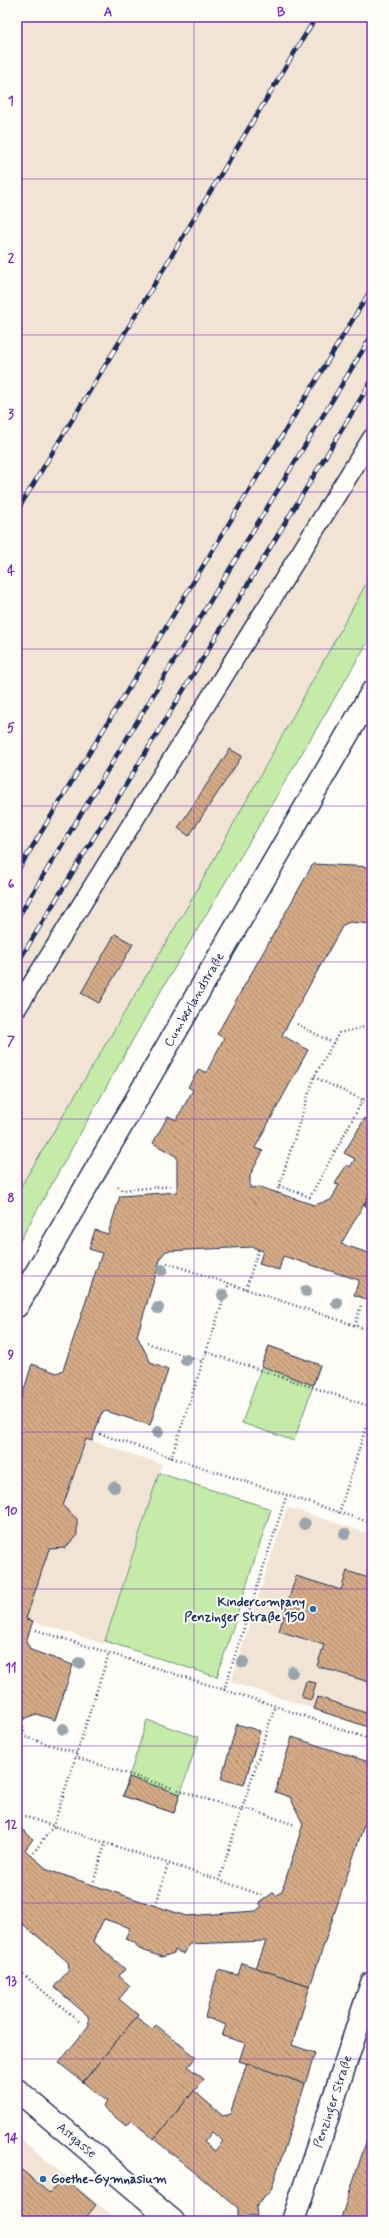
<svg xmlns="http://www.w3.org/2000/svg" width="389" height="2238" font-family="Mynerve,sans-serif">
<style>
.built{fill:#f1e4d5}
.green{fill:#c4eca8;stroke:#708e83}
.building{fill:url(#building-back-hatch);stroke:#1b2f5e;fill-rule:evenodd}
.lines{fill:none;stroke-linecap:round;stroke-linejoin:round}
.service-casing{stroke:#1b2f5e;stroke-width:21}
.minor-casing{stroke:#1b2f5e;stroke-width:25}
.tertiary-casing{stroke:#1b2f5e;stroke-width:25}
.path{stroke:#1b2f5e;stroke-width:2.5;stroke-dasharray:1 3;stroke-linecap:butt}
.service{stroke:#fdfcf7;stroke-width:18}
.minor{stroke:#fdfcf7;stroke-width:22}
.tertiary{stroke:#fdfcf7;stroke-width:22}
.rail-casing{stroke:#1b2f5e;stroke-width:4.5}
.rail{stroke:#fdfcf7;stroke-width:3;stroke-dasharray:9;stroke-linecap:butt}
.tree{fill:#98a5ad}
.grid{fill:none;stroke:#7b2cbf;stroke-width:1;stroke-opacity:0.55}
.poi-dot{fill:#1f6fb2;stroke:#fdfcf7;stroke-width:1.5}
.labels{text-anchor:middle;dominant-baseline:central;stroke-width:4;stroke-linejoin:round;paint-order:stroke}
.street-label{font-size:13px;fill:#1b2f5e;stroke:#fdfcf7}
.poi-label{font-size:13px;font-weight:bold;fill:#1b2f5e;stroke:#fdfcf7;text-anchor:end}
.neatline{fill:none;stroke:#7b2cbf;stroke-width:1.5}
.grid-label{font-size:13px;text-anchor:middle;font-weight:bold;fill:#7b2cbf}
</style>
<defs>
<pattern id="building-back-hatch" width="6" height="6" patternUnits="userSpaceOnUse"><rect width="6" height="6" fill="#d5ab86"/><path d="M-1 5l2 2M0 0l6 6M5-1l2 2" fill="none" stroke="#ac8c71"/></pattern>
</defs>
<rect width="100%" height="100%" fill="#fdfcf7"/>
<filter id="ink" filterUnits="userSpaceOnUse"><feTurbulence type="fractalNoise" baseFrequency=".025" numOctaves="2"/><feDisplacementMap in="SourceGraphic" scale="8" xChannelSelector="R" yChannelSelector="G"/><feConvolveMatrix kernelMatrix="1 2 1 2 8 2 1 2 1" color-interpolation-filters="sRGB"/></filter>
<g filter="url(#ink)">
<!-- built -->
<g class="built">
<path d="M 17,17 L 372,17 L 372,573 L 192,899 L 17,1193 Z"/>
<path d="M 17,1417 L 162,1464 L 104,1644 L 17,1616 Z"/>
<path d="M 287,1507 L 372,1535 L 372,1728 L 231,1682 Z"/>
<path d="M 17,2136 L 36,2152 L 118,2221 L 17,2221 Z"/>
</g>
<!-- green -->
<g class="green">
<path d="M 372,573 L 372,635 L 149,1011 L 17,1246 L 17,1193 L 192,899 Z"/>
<path d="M 269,1346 L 320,1365 L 294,1441 L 242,1423 Z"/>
<path d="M 159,1473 L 271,1509 L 217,1677 L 105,1641 Z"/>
<path d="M 147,1720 L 199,1737 L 174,1813 L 123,1796 Z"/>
</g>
<!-- building -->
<g class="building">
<path d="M 230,749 L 242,756 L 189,836 L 178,828 Z"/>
<path d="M 313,864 L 372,867 L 372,924 L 350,922 L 343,925 L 282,1035 L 308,1050 L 255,1148 L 263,1151 L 250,1175 L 250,1188 L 260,1187 L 314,1205 L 331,1200 L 339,1185 L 335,1184 L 342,1172 L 347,1165 L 350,1167 L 355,1159 L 344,1153 L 365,1118 L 372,1122 L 372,1190 L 341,1244 L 372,1254 L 372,1301 L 354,1295 L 359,1280 L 283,1256 L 279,1270 L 259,1264 L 263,1251 L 252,1247 L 166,1251 L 161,1257 L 137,1336 L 151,1363 L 168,1370 L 150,1425 L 106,1411 L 101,1414 L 92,1441 L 86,1439 L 63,1506 L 77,1519 L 77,1535 L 65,1548 L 49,1549 L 26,1619 L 33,1621 L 26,1642 L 31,1650 L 73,1665 L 55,1720 L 36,1714 L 17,1722 L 17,1412 L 32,1364 L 57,1373 L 63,1370 L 102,1253 L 89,1249 L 95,1230 L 108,1234 L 120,1196 L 177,1192 L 177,1157 L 153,1143 L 168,1116 L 176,1120 L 193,1090 L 188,1087 L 199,1069 L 206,1073 L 224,1038 L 217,1034 Z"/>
<path d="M 115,934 L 133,944 L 99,1003 L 81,993 Z"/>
<path d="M 372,1190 L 372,1210 L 364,1205 Z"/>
<path d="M 269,1346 L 320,1365 L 313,1385 L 261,1366 Z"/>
<path d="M 347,1571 L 372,1579 L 372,1683 L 317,1666 L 324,1645 L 279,1631 L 296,1576 L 341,1590 Z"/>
<path d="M 306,1681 L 316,1683 L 311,1700 L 301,1697 Z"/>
<path d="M 318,1697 L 372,1715 L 368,1727 L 314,1709 Z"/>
<path d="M 237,1724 L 260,1731 L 244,1785 L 221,1779 Z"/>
<path d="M 292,1737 L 372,1763 L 372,1824 L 365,1822 L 310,1986 L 256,1968 L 266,1941 L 189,1944 L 184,1954 L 175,1950 L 174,1953 L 162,1957 L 139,1949 L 134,1942 L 125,1939 L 130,1928 L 104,1919 L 93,1941 L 125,1969 L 119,1976 L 130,1986 L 119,1999 L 138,2015 L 83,2082 L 59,2063 L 89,2025 L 88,2016 L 54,1987 L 69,1970 L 68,1962 L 17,1919 L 17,1827 L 18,1826 L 33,1839 L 25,1850 L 48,1870 L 186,1916 L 256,1911 L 262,1906 L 259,1903 L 274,1892 L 276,1896 L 282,1891 L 303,1824 L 290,1797 L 275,1792 Z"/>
<path d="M 129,1777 L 180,1794 L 174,1813 L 123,1796 Z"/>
<path d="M 242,1963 L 310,1986 L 292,2045 L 315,2053 L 305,2084 L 239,2061 L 245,2043 L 222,2036 L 226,2025 L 205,2017 L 218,1970 L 238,1975 Z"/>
<path d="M 136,2017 L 152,2029 L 156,2025 L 196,2057 L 188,2067 L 204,2079 L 154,2139 L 131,2120 L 126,2126 L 103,2107 L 107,2102 L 83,2082 Z"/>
<path d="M 247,2063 L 305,2084 L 271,2190 L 256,2207 L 257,2216 L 238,2218 L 238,2208 L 154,2139 L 194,2091 L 223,2116 L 230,2114 ZM 212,2132 L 223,2141 L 215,2151 L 204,2142 Z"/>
<path d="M 372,2124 L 372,2221 L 344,2221 L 341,2218 Z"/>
<path d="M 17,2166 L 49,2193 L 63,2177 L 96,2205 L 83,2221 L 17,2221 Z"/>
</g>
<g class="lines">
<!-- service casing -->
<g class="service-casing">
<path id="service" d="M 17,1008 L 372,438"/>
</g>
<!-- minor casing -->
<g class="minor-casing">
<g id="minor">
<path id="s1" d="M 17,1306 L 372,692"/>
<path id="s2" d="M 17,2090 L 173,2221"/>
</g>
</g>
<!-- tertiary casing -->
<g class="tertiary-casing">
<g id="tertiary">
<path id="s3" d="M 293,2221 L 372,1983"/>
</g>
</g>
<!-- path -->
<g class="path">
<path d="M 372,971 L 369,1026 L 372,1029"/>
<path d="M 297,1024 L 333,1043"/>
<path d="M 314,1077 L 363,1100"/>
<path d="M 279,1186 L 310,1197 L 363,1100 L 372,1093"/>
<path d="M 118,1187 L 122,1190 L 173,1186"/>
<path d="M 277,1193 L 314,1077 L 339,1033 L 369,1026"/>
<path d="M 167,1263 L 372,1331"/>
<path d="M 246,1289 L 258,1250"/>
<path d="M 355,1326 L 361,1305"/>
<path d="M 147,1343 L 203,1362"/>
<path d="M 206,1352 L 372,1407"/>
<path d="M 100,1434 L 372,1523"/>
<path d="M 171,1458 L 229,1283"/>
<path d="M 339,1513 L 372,1408"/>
<path d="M 36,1630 L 109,1653"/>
<path d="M 224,1690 L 286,1497"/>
<path d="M 23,1726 L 25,1737 L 77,1753"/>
<path d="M 75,1757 L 241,1810 L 249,1809 L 295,1825"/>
<path d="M 17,1814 L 219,1880 L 275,1706"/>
<path d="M 31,1856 L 53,1827 L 109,1653 L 275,1706 L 372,1740"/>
<path d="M 219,1880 L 264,1896"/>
<path d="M 94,1881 L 105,1844"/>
<path d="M 157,1901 L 168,1864"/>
<path d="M 17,1969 L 81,2023"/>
</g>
<!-- service -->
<use href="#service" class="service"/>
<!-- minor -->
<use href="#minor" class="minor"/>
<!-- tertiary -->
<use href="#tertiary" class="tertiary"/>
<!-- rail casing -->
<g class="rail-casing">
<g id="rail">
<path d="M 17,511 L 316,17"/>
<path d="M 17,872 L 372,288"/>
<path d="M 17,919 L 372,335"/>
<path d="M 17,964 L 372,380"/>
</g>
</g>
<!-- rail -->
<use href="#rail" class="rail"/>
</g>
<!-- trees -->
<g class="tree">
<circle cx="162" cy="1270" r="6"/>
<circle cx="306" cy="1291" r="6"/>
<circle cx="223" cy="1295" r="6"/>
<circle cx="337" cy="1303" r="6"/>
<circle cx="158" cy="1308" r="6"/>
<circle cx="186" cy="1360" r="6"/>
<circle cx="158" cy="1432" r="6"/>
<circle cx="114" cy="1487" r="6"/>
<circle cx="305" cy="1524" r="6"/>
<circle cx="345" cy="1534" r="6"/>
<circle cx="243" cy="1662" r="6"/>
<circle cx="79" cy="1663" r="6"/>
<circle cx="292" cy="1672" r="6"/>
<circle cx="63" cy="1729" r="6"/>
</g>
</g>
<!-- grid -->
<path class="grid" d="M 194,17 L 194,2221M 17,179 L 372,179M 17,335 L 372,335M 17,492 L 372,492M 17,649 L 372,649M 17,806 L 372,806M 17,962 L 372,962M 17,1119 L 372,1119M 17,1276 L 372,1276M 17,1432 L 372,1432M 17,1589 L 372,1589M 17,1746 L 372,1746M 17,1903 L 372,1903M 17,2059 L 372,2059"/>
<!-- markers -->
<g class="poi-dot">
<circle cx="313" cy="1609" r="4"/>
<circle cx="43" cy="2179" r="4"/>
</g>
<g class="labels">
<!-- street labels -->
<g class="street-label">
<text stroke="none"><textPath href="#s1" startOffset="354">Cumberlandstraße</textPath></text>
<text stroke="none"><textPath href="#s3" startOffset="126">Penzinger Straße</textPath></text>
<text stroke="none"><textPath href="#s2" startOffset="78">Astgasse</textPath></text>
</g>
<!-- poi labels -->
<g class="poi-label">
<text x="305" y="1602">Kindercompany<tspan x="305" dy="15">Penzinger Straße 150</tspan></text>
<text x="51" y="2179" text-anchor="start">Goethe-Gymnasium</text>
</g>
</g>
<!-- margin -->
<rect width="389" height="2238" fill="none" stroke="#fdfcf7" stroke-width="44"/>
<rect x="22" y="22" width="345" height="2194" class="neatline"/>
<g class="grid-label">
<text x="108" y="16">A</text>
<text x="281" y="16">B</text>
<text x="11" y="105">1</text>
<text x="11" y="262">2</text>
<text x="11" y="418">3</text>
<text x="11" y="575">4</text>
<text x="11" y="732">5</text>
<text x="11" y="888">6</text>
<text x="11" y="1045">7</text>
<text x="11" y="1202">8</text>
<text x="11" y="1359">9</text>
<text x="11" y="1515">10</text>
<text x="11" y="1672">11</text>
<text x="11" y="1829">12</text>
<text x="11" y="1985">13</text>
<text x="11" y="2142">14</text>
</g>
</svg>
